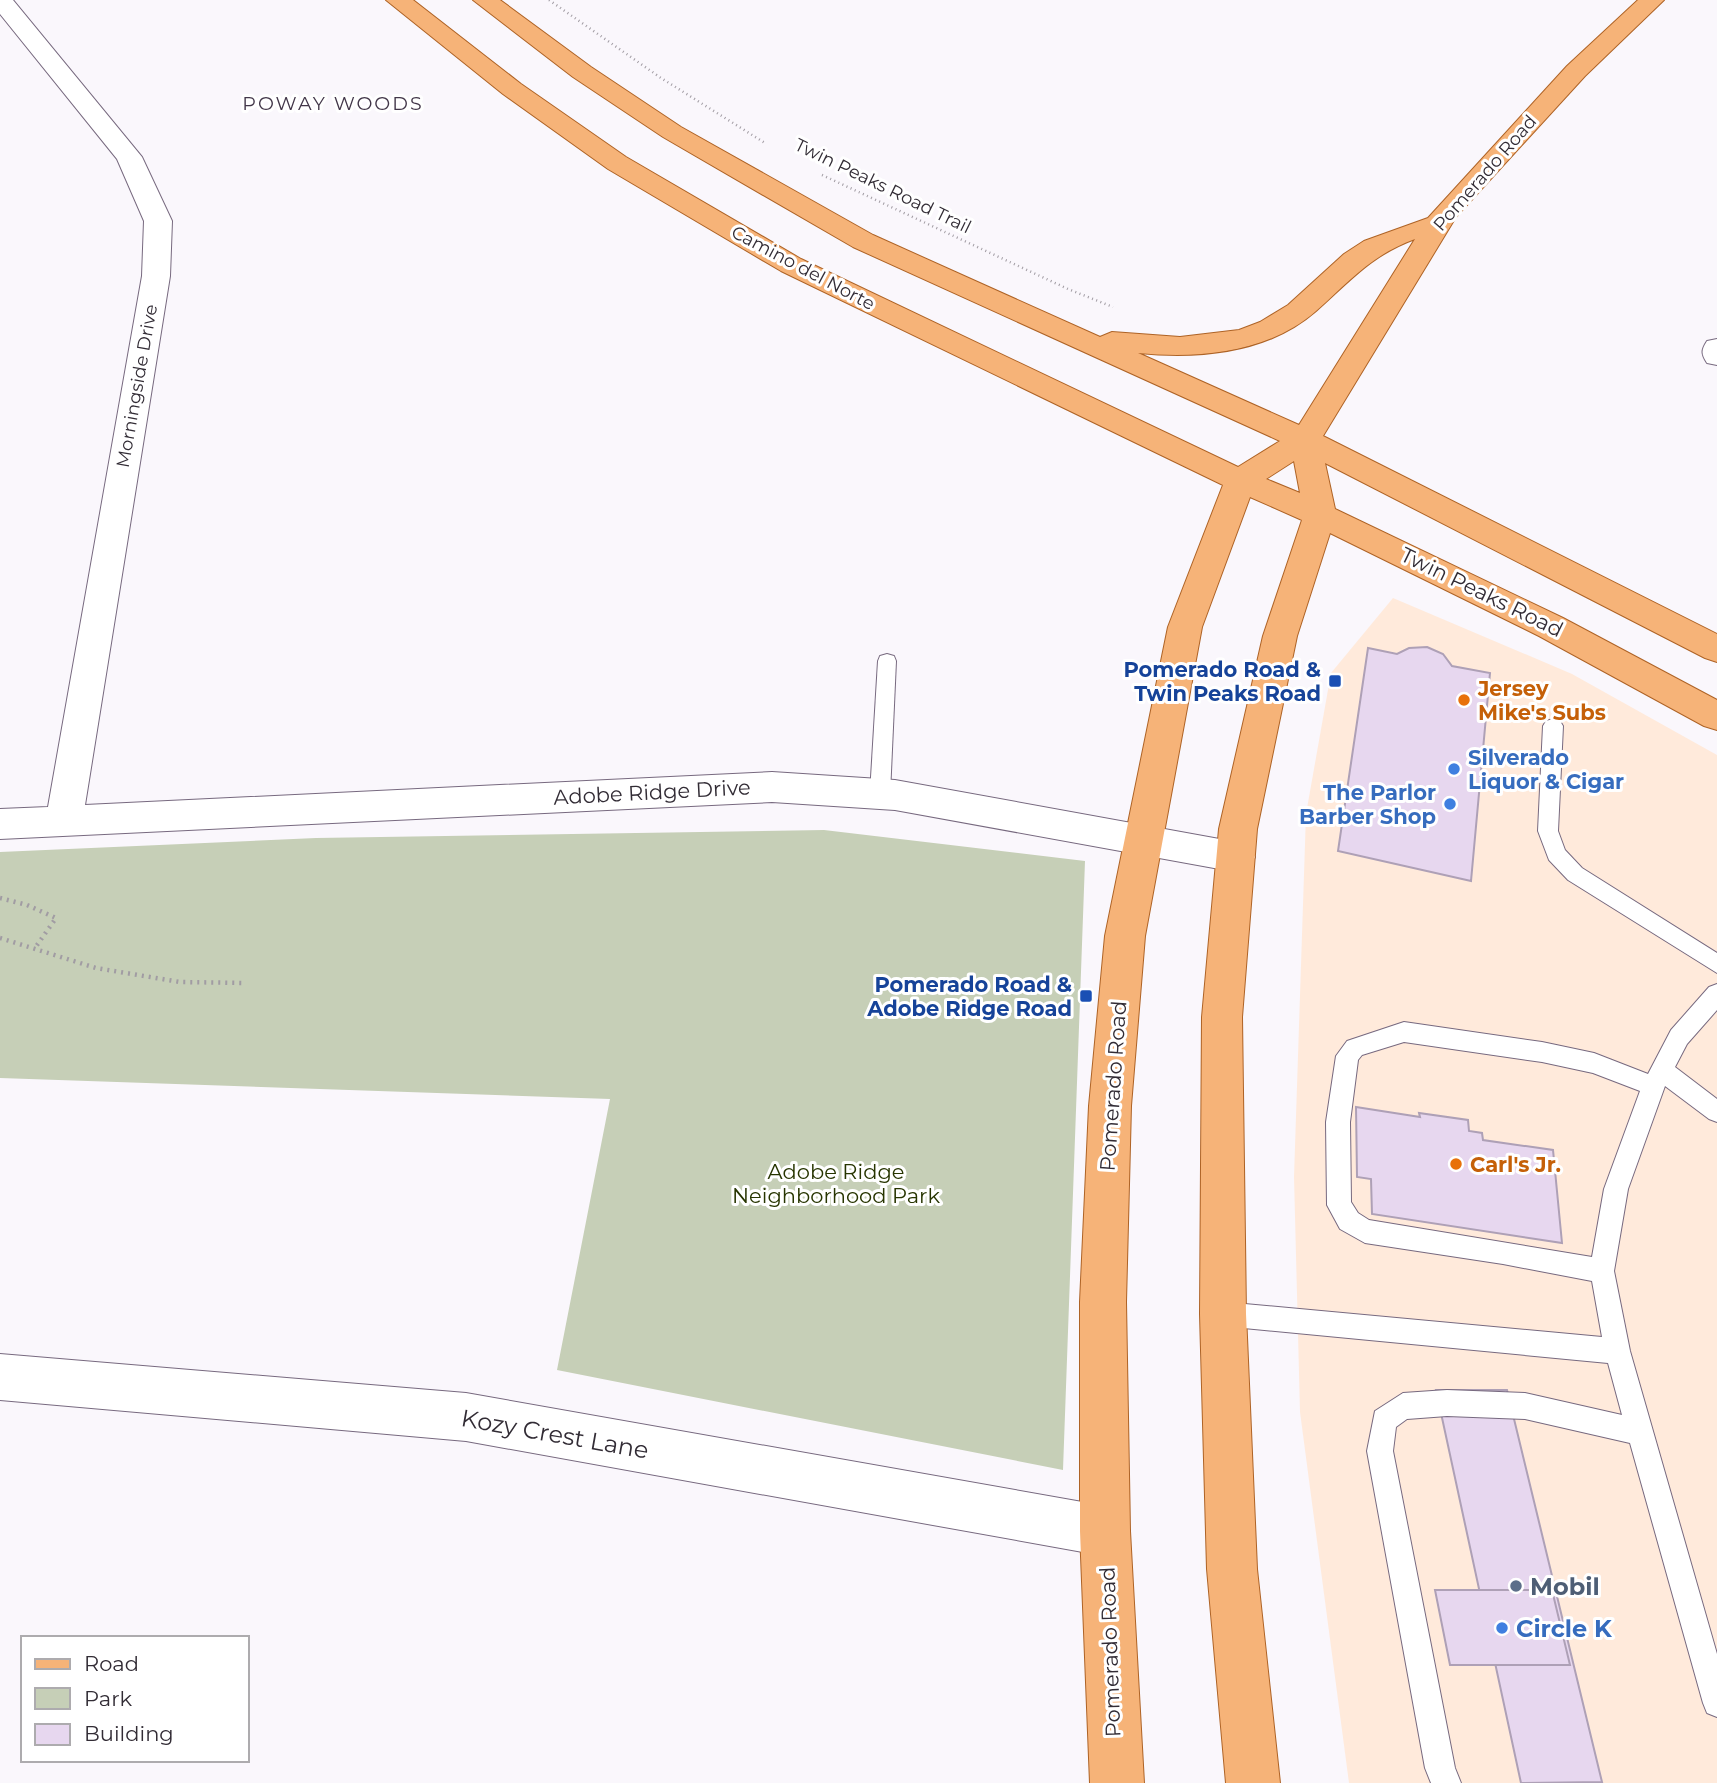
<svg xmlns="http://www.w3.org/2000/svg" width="1717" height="1783" font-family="Montserrat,sans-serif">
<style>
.commercial{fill:#ffeadb}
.green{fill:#c6cfb7}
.building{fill:#e7d7ef;stroke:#aea0b6;stroke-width:2}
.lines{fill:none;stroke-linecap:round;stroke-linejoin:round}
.service-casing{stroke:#77697f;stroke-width:2}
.minor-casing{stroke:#77697f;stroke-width:2}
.primary-casing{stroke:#ae6326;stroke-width:2}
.path-far1{stroke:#a19ca3;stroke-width:2.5;stroke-dasharray:1 3.5;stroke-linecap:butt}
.path{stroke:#a19ca3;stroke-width:4.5;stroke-dasharray:2 5;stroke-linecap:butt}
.service{fill:#fff;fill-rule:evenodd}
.minor{fill:#fff;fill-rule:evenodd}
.primary{fill:#f6b378;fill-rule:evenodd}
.transit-dot{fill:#1a4fb4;stroke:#fff;stroke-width:2.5}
.food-dot{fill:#e8710a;stroke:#fff;stroke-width:2.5}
.shop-dot{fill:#3f7fe0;stroke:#fff;stroke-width:2.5}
.service-dot{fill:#5c6f8a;stroke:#fff;stroke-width:2.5}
.labels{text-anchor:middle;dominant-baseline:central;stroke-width:6;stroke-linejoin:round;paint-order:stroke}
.far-street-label{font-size:18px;fill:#322c35;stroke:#fff}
.far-neighbourhood-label{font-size:19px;letter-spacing:2px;fill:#423649;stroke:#fff}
.street-label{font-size:21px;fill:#322c35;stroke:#fff}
.transit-label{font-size:21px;font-weight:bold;fill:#164399;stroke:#fff;text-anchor:end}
.food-label{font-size:21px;font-weight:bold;fill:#c56008;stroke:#fff;text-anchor:start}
.shop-label{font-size:21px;font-weight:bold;fill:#366cbe;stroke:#fff;text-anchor:start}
.park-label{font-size:21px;fill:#273500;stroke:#fff}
.near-street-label{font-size:24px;fill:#322c35;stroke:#fff}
.near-service-label{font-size:24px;font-weight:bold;fill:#4e5e75;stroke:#fff;text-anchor:start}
.near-shop-label{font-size:24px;font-weight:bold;fill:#366cbe;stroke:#fff;text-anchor:start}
</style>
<rect width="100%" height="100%" fill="#faf7fc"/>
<!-- commercial -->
<path class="commercial" d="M 1393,598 L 1572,674 L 1717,755 L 1717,1783 L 1349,1783 L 1300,1412 L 1294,1177 L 1306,814 L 1331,673 Z"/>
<!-- green -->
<path class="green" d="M 824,830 L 1085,861 L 1063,1470 L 557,1370 L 610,1099 L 0,1078 L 0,852 L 316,838 Z"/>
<!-- building -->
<g class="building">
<path d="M 1427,647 L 1443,654 L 1452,666 L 1490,673 L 1471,881 L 1338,851 L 1368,648 L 1397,654 L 1409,648 Z"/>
<path d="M 1356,1107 L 1420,1117 L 1419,1113 L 1468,1120 L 1469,1131 L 1482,1133 L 1483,1140 L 1553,1150 L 1562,1243 L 1372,1214 L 1371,1179 L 1357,1177 Z"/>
<path d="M 1436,1390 L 1507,1390 L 1602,1782 L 1521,1783 Z"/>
<path d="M 1435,1590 L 1552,1590 L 1570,1665 L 1450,1665 Z"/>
</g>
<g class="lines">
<!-- service casing -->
<g class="service-casing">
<g id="service">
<path d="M 887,654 L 894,656 L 896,661 L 890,794 L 887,800 L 880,802 L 873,800 L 870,794 L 878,661 L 880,656 Z"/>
<path d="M 1553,719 L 1560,721 L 1563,726 L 1558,831 L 1565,850 L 1582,868 L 1717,953 L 1717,973 L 1568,880 L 1549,860 L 1538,831 L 1543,726 L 1546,721 Z"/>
<path d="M 1717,984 L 1717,1010 L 1687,1044 L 1675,1067 L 1717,1099 L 1717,1122 L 1709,1119 L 1665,1086 L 1628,1189 L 1614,1271 L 1630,1351 L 1717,1654 L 1717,1717 L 1707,1713 L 1703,1703 L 1630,1443 L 1525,1419 L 1447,1416 L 1407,1419 L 1396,1427 L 1393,1451 L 1455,1768 L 1461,1783 L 1431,1783 L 1425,1768 L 1367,1451 L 1375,1411 L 1403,1393 L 1447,1390 L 1525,1393 L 1622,1415 L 1608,1363 L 1223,1326 L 1214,1323 L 1211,1314 L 1214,1305 L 1223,1302 L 1602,1337 L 1592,1281 L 1503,1264 L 1365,1243 L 1340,1229 L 1327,1205 L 1326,1122 L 1336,1056 L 1347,1041 L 1404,1022 L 1542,1042 L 1594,1053 L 1648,1074 L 1671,1030 L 1709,987 ZM 1404,1042 L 1542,1062 L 1593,1073 L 1640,1091 L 1604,1189 L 1592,1257 L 1369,1220 L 1358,1213 L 1351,1202 L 1350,1122 L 1358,1060 L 1362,1055 Z"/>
</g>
</g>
<!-- minor casing -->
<g class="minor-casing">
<g id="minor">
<path d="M 0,0 L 13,0 L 142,157 L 172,221 L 170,276 L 85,805 L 772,772 L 895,780 L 1236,842 L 1249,846 L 1255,857 L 1249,868 L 1236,872 L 895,810 L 772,802 L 0,839 L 0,809 L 48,807 L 142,276 L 144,221 L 117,159 L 0,14 Z"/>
<path d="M 1717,339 L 1717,365 L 1707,363 C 1701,354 1701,350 1707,341 Z"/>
<path d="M 0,1354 L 466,1393 L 1105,1506 L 1122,1514 L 1130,1531 L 1122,1548 L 1105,1556 L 466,1441 L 0,1400 Z"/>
</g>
</g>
<!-- primary casing -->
<g class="primary-casing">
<path id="primary" d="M 386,0 L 413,0 L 521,84 L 626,157 L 801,259 L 1238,467 L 1280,441 L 853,247 L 663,137 L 573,77 L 473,0 L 500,0 L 591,67 L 681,127 L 873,235 L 1100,337 L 1112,332 L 1180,337 L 1239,330 L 1260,322 L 1288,305 L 1344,254 L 1364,241 L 1428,218 L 1567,66 L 1638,0 L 1664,0 L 1585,76 L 1456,217 L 1323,436 L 1717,634 L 1717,662 L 1705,658 L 1325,463 L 1335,509 L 1563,618 L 1717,700 L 1717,730 L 1704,726 L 1539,636 L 1330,533 L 1297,636 L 1257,829 L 1242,1017 L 1246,1314 L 1257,1569 L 1280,1783 L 1226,1783 L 1207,1569 L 1200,1314 L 1202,1017 L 1219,829 L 1263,636 L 1302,520 L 1250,497 L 1202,627 L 1145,936 L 1131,1106 L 1126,1302 L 1130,1531 L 1144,1783 L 1090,1783 L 1080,1531 L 1080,1302 L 1089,1106 L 1105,936 L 1168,627 L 1223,485 L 781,271 L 608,169 L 503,94 ZM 1415,239 L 1299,425 L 1138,353 C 1199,359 1268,353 1316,311 C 1350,281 1371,255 1415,239 ZM 1294,461 L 1300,493 L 1266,479 Z"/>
</g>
<!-- path-far1 -->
<g class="path-far1">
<path d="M 549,0 L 661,78 L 765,143"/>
<path d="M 822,175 L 1068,289 L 1113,307"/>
</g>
<!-- path -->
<g class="path">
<path d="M 0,898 L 27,905 L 56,918 L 35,948"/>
<path d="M 0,938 L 96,968 L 180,982 L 246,983"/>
</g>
<!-- service -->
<use href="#service" class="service"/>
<!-- minor -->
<use href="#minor" class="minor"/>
<!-- primary -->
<use href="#primary" class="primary"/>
</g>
<!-- markers -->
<g class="transit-dot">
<rect x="1328" y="674" width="14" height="14" rx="3.5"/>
<rect x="1079" y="989" width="14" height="14" rx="3.5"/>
</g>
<g class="food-dot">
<circle cx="1464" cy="700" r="7"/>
<circle cx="1456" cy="1164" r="7"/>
</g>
<g class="shop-dot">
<circle cx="1454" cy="769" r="7"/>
<circle cx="1450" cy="804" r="7"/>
<circle cx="1502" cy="1628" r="7"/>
</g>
<circle class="service-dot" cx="1516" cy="1586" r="7"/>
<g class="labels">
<!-- far-street labels -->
<g class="far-street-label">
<text transform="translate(1485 173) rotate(-49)">Pomerado Road</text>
<text transform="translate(883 186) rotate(26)">Twin Peaks Road Trail</text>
<text transform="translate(803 268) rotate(28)">Camino del Norte</text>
<text transform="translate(137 386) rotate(-80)">Morningside Drive</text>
</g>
<!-- far-neighbourhood labels -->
<g class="far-neighbourhood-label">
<text x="333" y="103">POWAY WOODS</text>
</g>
<!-- street labels -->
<g class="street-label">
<text transform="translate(1482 592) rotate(26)">Twin Peaks Road</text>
<text transform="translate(652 792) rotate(-3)">Adobe Ridge Drive</text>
<text transform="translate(1113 1086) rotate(-86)">Pomerado Road</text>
<text transform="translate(1110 1652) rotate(-92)">Pomerado Road</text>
</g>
<!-- transit labels -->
<g class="transit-label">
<text x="1321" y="669">Pomerado Road &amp;<tspan x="1321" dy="24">Twin Peaks Road</tspan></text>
<text x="1072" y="984">Pomerado Road &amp;<tspan x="1072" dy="24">Adobe Ridge Road</tspan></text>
</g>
<!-- food labels -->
<g class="food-label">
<text x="1478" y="688">Jersey<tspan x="1478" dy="24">Mike's Subs</tspan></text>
<text x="1470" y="1164">Carl's Jr.</text>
</g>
<!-- shop labels -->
<g class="shop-label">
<text x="1468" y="757">Silverado<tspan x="1468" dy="24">Liquor &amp; Cigar</tspan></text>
<text x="1436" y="792" text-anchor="end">The Parlor<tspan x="1436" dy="24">Barber Shop</tspan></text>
</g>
<!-- park labels -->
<g class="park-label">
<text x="836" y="1171">Adobe Ridge<tspan x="836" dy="24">Neighborhood Park</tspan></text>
</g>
<!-- near-street labels -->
<g class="near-street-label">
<text transform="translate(555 1434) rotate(10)">Kozy Crest Lane</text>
</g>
<!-- near-service labels -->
<g class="near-service-label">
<text x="1530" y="1586">Mobil</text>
</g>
<!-- near-shop labels -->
<g class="near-shop-label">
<text x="1516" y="1628">Circle K</text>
</g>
</g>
<!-- legend -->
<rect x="21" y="1636" width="228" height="126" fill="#ffffff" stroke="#adabae" stroke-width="2"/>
<rect x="35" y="1659" width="35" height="10" fill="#f6b378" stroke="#adabae" stroke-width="2"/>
<text x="84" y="1671" font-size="21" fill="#322c35">Road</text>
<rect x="35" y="1688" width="35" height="21" fill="#c6cfb7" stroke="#adabae" stroke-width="2"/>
<text x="84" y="1706" font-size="21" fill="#322c35">Park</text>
<rect x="35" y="1724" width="35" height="21" fill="#e7d7ef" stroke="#adabae" stroke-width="2"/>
<text x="84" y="1741" font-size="21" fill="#322c35">Building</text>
</svg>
